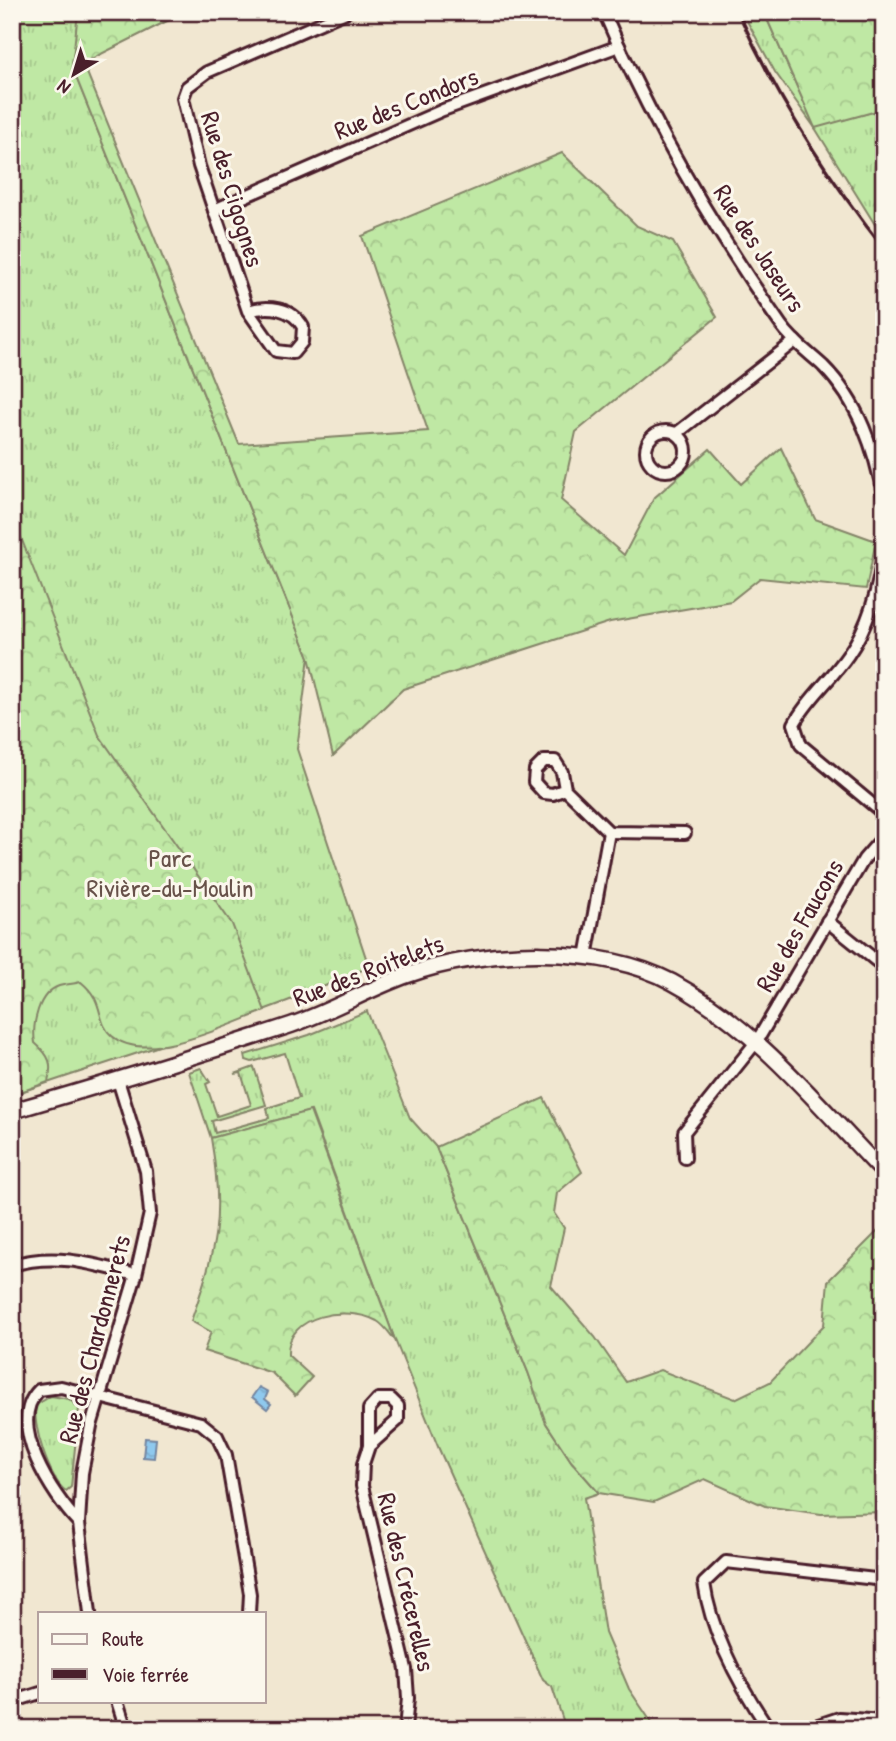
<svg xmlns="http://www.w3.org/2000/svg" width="896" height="1741" font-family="'Patrick Hand',sans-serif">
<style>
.grass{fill:url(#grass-tufts);stroke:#848468;stroke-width:2}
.forest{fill:url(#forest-crowns);stroke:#848468;stroke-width:2}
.water{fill:url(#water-ripples);stroke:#7385a0;stroke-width:2}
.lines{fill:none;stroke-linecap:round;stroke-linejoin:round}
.street-casing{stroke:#4a1f2b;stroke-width:16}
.secondary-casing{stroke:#4a1f2b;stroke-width:19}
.street{stroke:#fbf7ec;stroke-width:10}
.secondary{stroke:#fbf7ec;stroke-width:14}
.rail{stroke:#4a1f2b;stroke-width:3.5}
.labels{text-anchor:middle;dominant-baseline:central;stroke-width:6;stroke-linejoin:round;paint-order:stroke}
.street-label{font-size:26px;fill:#4a1f2b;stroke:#fbf7ec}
.park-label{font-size:26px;fill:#675149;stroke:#fbf7ec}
</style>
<defs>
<pattern id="grass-tufts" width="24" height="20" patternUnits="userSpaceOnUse" patternTransform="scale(1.75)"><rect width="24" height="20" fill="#bfe8a4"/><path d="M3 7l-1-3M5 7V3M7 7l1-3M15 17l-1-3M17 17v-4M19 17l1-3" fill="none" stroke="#a6c78d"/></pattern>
<pattern id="forest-crowns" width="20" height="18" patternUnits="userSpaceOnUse" patternTransform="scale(1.75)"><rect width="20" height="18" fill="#bfe8a4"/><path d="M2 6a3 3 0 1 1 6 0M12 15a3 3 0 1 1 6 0" fill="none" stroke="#a6c78d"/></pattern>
<pattern id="water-ripples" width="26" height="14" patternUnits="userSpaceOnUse" patternTransform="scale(1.75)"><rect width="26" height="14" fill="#8fc9ee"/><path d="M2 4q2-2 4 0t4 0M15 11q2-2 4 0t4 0" fill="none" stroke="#7daccc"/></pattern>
</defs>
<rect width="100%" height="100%" fill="#f1e7d1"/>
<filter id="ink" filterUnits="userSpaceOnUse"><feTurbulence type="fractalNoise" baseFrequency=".0143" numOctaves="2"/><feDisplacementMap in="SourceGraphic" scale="14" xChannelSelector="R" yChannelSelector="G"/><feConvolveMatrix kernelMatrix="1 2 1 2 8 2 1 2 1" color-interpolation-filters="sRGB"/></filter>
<g filter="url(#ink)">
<!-- grass -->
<g class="grass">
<path d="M 12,12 L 185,12 L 72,67 L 309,657 L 297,749 L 369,967 C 253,1020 132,1053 12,1095 Z"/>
<path d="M 742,12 L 764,12 L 815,127 L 884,109 L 884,239 L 815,128 L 775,72 Z"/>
<path d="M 367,1011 L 410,1118 L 436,1147 L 528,1372 L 546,1423 L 571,1461 L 599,1493 L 584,1498 L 605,1633 L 629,1689 L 656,1729 L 566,1729 L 552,1687 L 543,1680 L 439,1449 L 395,1340 L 311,1111 L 211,1138 L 189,1072 L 201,1068 L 210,1082 L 206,1084 L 217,1116 L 251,1105 L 241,1073 L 235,1074 L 254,1067 L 266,1105 L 212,1121 L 215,1133 L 269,1118 L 267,1108 L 299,1098 L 285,1053 L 252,1062 L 246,1060 L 245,1055 L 309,1035 Z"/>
<path d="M 51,1396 L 69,1399 L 79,1408 L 71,1487 L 66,1491 C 50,1481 31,1423 36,1405 Z"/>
</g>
<!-- forest -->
<g class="forest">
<path d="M 78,12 L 185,12 L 83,63 L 239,444 L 428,431 L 362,236 L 562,153 L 637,226 L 673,242 L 717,317 L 576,432 L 561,500 L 624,555 L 654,498 L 710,449 L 741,484 L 781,448 L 815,519 L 876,541 L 866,589 L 760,578 L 731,601 L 610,622 L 403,689 L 333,756 L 309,657 L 72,67 Z"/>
<path d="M 764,12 L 884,12 L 884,109 L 815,128 Z"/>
<path d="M 12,515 L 99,735 L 232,924 L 265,1011 C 229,1024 146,1066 112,1036 C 95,1021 106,1002 81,982 C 74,984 66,984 59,986 C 38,993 32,1024 35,1043 C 50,1056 53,1064 48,1082 L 12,1095 Z"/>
<path d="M 544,1098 L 582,1172 L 557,1193 L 554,1213 L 564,1228 L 551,1286 L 595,1337 L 626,1382 L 660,1370 L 735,1399 L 770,1382 L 824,1325 L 828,1281 L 884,1225 L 884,1512 L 821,1514 L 765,1506 L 705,1479 L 654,1502 L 599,1493 L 571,1461 L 546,1423 L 528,1372 L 436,1147 Z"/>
<path d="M 310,1111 L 395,1340 C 390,1334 384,1325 377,1321 C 347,1305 286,1314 288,1355 L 312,1377 L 295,1396 L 272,1373 L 204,1351 L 211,1332 L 191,1321 C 217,1249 224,1214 211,1138 Z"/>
</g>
<!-- water -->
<g class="water">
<path d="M 259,1387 L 268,1392 L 265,1399 L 271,1404 L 267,1409 L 252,1397 Z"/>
<path d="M 145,1438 L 156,1439 L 154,1458 L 143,1457 Z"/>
</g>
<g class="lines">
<!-- street casing -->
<g class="street-casing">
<g id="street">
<path d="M 604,12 C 651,122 713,228 781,325 C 793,342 809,353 823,366 C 859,402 875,450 884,499"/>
<path d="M 214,210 L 443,110 L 619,46"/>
<path d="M 248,311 C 267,305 292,307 303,327 L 302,342 L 293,353 L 276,351 L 248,311 L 199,166 L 183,98 L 187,87 L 207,72 L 346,12"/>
<circle cx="666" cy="451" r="20"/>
<path d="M 677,433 L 795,341"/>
<path d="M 884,546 C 880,584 870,624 848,655 C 831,680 808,698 794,724 L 801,745 L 884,814"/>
<path d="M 565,789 L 553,794 L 544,793 L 534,782 L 535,770 L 544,761 L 555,761 L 562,772 L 565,789 L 609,832 L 685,833"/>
<path d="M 827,921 L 884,967"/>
<path d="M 586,957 L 609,832"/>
<path d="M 685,1158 L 684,1132 L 757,1041 L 864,859 L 884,836"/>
<path d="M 12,1265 C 56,1252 93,1264 136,1275"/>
<path d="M 369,1446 L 398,1420 L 398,1406 L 391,1399 L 378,1399 L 369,1409 L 369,1446 L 363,1464 L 362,1486 L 406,1669 L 408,1698 L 405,1729"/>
<path d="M 79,1523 C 53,1496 5,1424 39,1390 L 61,1387 L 201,1423 L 217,1436 L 226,1455 L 250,1594 L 249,1613"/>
<path d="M 90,1613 L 79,1523 L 82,1473 L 91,1426 L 136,1275 L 150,1213 L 146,1171 L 118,1080"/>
<path d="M 117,1701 L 126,1729"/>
<path d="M 12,1702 L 40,1693"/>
<path d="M 769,1729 C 740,1686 711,1633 704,1583 L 726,1562 L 884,1580"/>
<path d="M 806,1729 L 839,1718 L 884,1721"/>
</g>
</g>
<!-- secondary casing -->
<g class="secondary-casing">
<path id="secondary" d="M 12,1111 C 106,1084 199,1055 291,1025 C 332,1011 368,989 408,975 C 482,948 601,944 672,982 C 757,1028 818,1105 884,1173"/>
</g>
<!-- street -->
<use href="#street" class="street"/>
<!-- secondary -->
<use href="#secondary" class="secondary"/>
<!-- rail -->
<path class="rail" d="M 738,12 C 777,98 826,175 884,249"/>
</g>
</g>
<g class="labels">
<!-- street labels -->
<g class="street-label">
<text transform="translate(406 103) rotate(-22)">Rue des Condors</text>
<text transform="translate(233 189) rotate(73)">Rue des Cigognes</text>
<text transform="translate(760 248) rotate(57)">Rue des Jaseurs</text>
<text transform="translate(799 925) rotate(-60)">Rue des Faucons</text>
<text transform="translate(368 970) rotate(-21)">Rue des Roitelets</text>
<text transform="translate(94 1339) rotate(-75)">Rue des Chardonnerets</text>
<text transform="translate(407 1582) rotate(77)">Rue des Crécerelles</text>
</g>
<!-- park labels -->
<g class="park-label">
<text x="170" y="857">Parc<tspan x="170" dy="30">Rivière-du-Moulin</tspan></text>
</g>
</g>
<!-- margin -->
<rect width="896" height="1741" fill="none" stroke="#fbf7ec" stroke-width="42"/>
<rect x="21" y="21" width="854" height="1699" fill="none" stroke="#4a1f2b" stroke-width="2.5" filter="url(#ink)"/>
<!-- legend -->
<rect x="38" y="1612" width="228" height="91" fill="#fbf7ec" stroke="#b4a19f" stroke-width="2"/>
<rect x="52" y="1634" width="35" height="10" fill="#fbf7ec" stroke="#b4a19f" stroke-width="2"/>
<text x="102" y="1646" font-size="21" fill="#4a1f2b">Route</text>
<rect x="52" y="1669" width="35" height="10" fill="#4a1f2b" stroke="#b4a19f" stroke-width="2"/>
<text x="102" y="1682" font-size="21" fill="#4a1f2b">Voie ferrée</text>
<!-- north arrow -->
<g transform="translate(74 74) rotate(218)" stroke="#fbf7ec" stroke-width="5" paint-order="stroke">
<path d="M0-5L12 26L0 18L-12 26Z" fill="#4a1f2b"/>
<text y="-10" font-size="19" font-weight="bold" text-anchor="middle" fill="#4a1f2b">N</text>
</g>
</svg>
